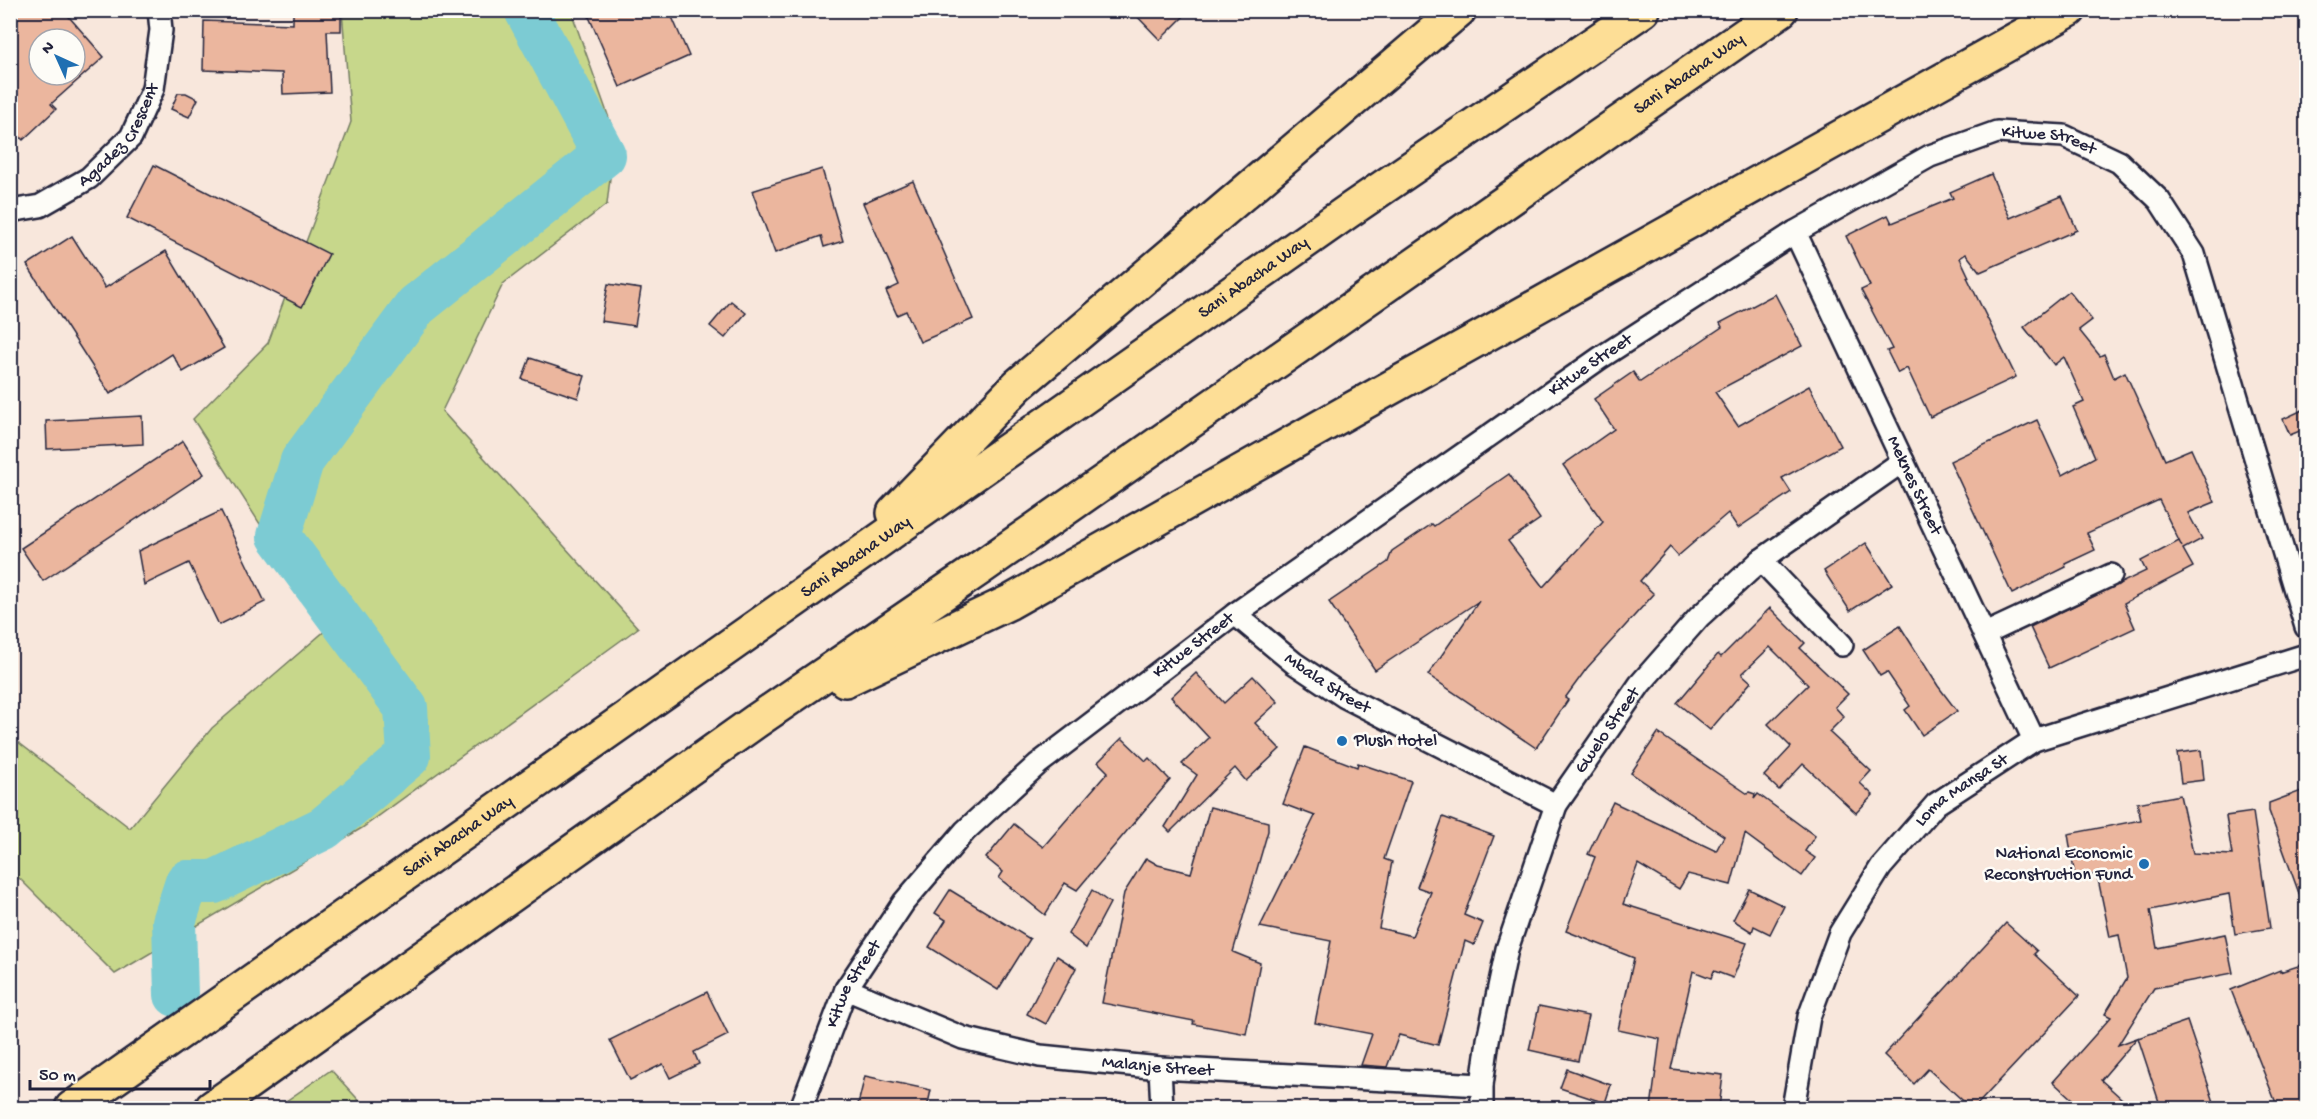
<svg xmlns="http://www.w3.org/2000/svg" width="2317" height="1119" font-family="'Gochi Hand',sans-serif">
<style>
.green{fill:#c7d78b;stroke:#747c63;stroke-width:1.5}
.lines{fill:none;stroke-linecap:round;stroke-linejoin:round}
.river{stroke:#7bcbd3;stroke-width:44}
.building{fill:#ebb69e;stroke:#22223b;stroke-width:1.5;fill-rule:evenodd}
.minor-casing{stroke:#22223b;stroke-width:26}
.motorway-casing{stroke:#22223b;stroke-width:38}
.minor{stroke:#fdfcf7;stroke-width:21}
.motorway{stroke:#fdde96;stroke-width:33}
.poi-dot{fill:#1f6fb2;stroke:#fdfcf7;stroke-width:2}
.labels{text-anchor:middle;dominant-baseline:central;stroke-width:5;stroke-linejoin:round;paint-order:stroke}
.street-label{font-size:18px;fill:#22223b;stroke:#fdfcf7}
.poi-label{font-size:18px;fill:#22223b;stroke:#fdfcf7;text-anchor:start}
</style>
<rect width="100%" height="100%" fill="#f8e7dc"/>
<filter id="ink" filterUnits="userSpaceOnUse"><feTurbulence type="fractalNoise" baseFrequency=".0167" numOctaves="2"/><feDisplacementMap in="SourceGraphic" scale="12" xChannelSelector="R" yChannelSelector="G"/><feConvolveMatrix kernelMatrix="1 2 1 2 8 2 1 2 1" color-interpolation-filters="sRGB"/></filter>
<g filter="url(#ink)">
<!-- green -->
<g class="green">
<path d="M 342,11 L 571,11 L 615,135 L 607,204 L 503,284 L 442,411 L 638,628 L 362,828 L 115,974 L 11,870 L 10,736 L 130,828 L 212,728 L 327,629 L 193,419 L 268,343 L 351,122 Z"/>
<path d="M 331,1070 L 366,1108 L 276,1108 Z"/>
</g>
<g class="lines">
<!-- river -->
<path class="river" d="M 176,995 L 174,922 L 187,882 L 214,882 L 324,828 L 409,756 L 406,708 L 279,536 L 302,461 L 416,306 L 604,155 L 526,10"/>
</g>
<!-- building -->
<g class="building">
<path d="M 10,10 L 63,10 L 104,57 L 51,104 L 56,109 L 23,140 L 10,127 ZM 39,39 L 75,39 L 75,75 L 39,75 Z"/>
<path d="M 293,10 L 341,10 L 341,31 L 327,31 L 330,92 L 283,94 L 282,73 L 203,70 L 204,21 L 293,24 Z"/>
<path d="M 586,10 L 669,10 L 689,56 L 620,87 Z"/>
<path d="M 1131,10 L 1190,10 L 1160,40 Z"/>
<path d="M 178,93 L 186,93 L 198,99 L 189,117 L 171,109 Z"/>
<path d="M 154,165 L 329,254 L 302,307 L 127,218 Z"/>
<path d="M 822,169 L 843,241 L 824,247 L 821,236 L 775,253 L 752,191 Z"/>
<path d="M 1991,174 L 2010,218 L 2062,196 L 2077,230 L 1980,272 L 1966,254 L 1960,258 L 1969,277 L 1967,277 L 2016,377 L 1930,417 L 1907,368 L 1898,373 L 1887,351 L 1892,349 L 1861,290 L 1870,286 L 1846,236 L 1888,215 L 1892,223 L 1953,198 L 1950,192 Z"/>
<path d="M 913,181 L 973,319 L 920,342 L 906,311 L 897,315 L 886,291 L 899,285 L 863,203 Z"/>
<path d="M 72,236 L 105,288 L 166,251 L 224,348 L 183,372 L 172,354 L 110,394 L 27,265 Z"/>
<path d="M 608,284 L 641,289 L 635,326 L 601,321 Z"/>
<path d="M 2069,291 L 2092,320 L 2079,330 L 2100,356 L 2104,354 L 2114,378 L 2125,372 L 2165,460 L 2191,449 L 2215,502 L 2188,513 L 2202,539 L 2183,549 L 2193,567 L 2124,603 L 2135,628 L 2049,668 L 2030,627 L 2146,571 L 2141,561 L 2179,541 L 2182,547 L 2159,500 L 2087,533 L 2095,550 L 2065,564 L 2066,567 L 2012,594 L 1950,461 L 2037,420 L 2062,475 L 2095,457 L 2073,407 L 2084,402 L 2064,357 L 2054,365 L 2024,327 Z"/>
<path d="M 1775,294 L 1802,346 L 1715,392 L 1738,426 L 1809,386 L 1841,446 L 1782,478 L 1791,492 L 1738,528 L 1728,513 L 1678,556 L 1670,547 L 1640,581 L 1654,594 L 1587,668 L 1565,698 L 1568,700 L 1536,748 L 1428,675 L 1479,601 L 1375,670 L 1329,602 L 1388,562 L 1392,551 L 1432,524 L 1434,526 L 1509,474 L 1540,519 L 1508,541 L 1543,587 L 1603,522 L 1563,465 L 1614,429 L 1594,399 L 1633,372 L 1640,382 L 1722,327 L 1720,323 Z"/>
<path d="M 731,301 L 746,313 L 725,338 L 710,326 Z"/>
<path d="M 530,358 L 585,376 L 578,398 L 522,379 Z"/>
<path d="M 2307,408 L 2307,428 L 2290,435 L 2283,419 Z"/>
<path d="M 142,416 L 143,444 L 47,449 L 46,421 Z"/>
<path d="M 183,441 L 204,474 L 43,581 L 21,548 Z"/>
<path d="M 221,511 L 265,602 L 219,625 L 189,563 L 144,585 L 138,551 Z"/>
<path d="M 1866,543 L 1892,584 L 1850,611 L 1824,571 Z"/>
<path d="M 1770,608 L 1805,643 L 1800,648 L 1848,694 L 1835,707 L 1844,717 L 1829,732 L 1871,771 L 1860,783 L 1873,795 L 1856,813 L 1803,764 L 1779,790 L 1764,776 L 1791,747 L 1768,724 L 1808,685 L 1770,647 L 1742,674 L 1751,682 L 1710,730 L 1677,703 L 1718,654 L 1721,657 Z"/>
<path d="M 1900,626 L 1938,686 L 1957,711 L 1922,735 L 1905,710 L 1910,706 L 1887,672 L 1880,676 L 1863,650 Z"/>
<path d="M 1196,673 L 1224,703 L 1253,676 L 1278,702 L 1255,723 L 1280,749 L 1246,781 L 1235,768 L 1170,832 L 1165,827 L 1197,775 L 1182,764 L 1209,738 L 1171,697 Z"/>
<path d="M 1658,733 L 1748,794 L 1749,792 L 1755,794 L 1754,799 L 1758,794 L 1815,836 L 1805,851 L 1815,858 L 1802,876 L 1745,834 L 1731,885 L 1688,874 L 1679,889 L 1638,864 L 1623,904 L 1747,943 L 1733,978 L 1714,971 L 1711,978 L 1693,971 L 1671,1069 L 1723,1075 L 1719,1108 L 1651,1108 L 1660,1039 L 1618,1030 L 1634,958 L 1566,931 L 1595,857 L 1588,854 L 1613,802 L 1716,851 L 1724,836 L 1631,773 Z"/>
<path d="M 1122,738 L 1146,761 L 1149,758 L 1170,780 L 1077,890 L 1065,883 L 1045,915 L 999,878 L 1003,872 L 986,858 L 1014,824 L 1043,847 L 1108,772 L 1098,762 Z"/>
<path d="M 1305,747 L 1357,767 L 1358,763 L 1411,781 L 1384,859 L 1392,862 L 1379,928 L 1412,936 L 1431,892 L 1417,887 L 1443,817 L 1494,836 L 1464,915 L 1483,923 L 1474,945 L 1465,941 L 1438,1045 L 1399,1035 L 1387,1067 L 1361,1065 L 1372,1034 L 1315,1023 L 1331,941 L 1260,927 L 1315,816 L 1283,804 Z"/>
<path d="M 2201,750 L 2204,780 L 2181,783 L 2177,753 Z"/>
<path d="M 2307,789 L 2307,906 L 2304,907 L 2269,811 L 2269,803 Z"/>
<path d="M 2180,795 L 2193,853 L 2232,855 L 2226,816 L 2253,812 L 2270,928 L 2235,934 L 2229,894 L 2150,910 L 2157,948 L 2225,934 L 2233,973 L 2154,988 L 2118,1045 L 2137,1038 L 2101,1080 L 2122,1099 L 2113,1108 L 2082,1108 L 2053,1082 L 2111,1017 L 2105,1014 L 2127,978 L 2119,935 L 2110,937 L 2097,874 L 2075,877 L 2068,834 L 2141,820 L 2137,803 Z"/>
<path d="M 1210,807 L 1268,822 L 1268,831 L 1233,952 L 1260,963 L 1246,1034 L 1193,1024 L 1194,1021 L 1102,1003 L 1124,893 L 1146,858 L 1158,865 L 1191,873 Z"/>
<path d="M 1749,889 L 1784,906 L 1770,934 L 1754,926 L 1752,932 L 1733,920 Z"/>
<path d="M 950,890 L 1030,939 L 998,990 L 929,947 L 946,920 L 935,913 Z"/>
<path d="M 1092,890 L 1110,903 L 1086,948 L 1068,934 Z"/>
<path d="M 2006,923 L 2037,951 L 2034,954 L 2079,996 L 1974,1108 L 1971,1108 L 1928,1069 L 1914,1084 L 1884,1055 Z"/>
<path d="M 1057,956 L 1076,968 L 1046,1024 L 1027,1014 Z"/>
<path d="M 2307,963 L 2307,1108 L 2278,1108 L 2231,990 L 2280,970 L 2280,972 Z"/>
<path d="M 707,992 L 728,1035 L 694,1052 L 699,1064 L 670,1078 L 663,1064 L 630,1080 L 610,1040 Z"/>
<path d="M 1539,1006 L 1588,1016 L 1578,1061 L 1529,1050 Z"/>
<path d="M 2187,1021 L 2216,1108 L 2161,1108 L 2138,1038 Z"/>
<path d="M 1567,1069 L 1611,1085 L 1605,1103 L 1560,1088 Z"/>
<path d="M 865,1076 L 931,1090 L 927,1108 L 857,1108 Z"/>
</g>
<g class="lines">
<!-- minor casing -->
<g class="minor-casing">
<g id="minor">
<path id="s1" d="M 10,211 L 40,206 L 89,178 L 131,137 L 153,89 L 161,30 L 159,10"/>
<path id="s2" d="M 1795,232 L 2034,740"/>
<path d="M 1761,560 L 1842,645"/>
<path id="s3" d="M 1235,614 L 1294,663 L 1345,697 L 1556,805"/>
<path d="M 1985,634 L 2111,575"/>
<path id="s4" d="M 846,989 L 963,1038 L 1040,1056 L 1160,1068 L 1482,1085"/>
<path d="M 1160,1068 L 1162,1108"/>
<path id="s5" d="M 801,1108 L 846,989 L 904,902 L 965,831 L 1038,764 L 1235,614 L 1600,358 L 1795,232 L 1930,156 L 1997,132 L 2064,136 L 2119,162 L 2159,200 L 2194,254 L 2306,627"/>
<path id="s6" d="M 1482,1108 L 1482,1085 L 1488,1040 L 1507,949 L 1556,805 L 1640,684 L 1699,617 L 1761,560 L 1903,461"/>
<path id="s7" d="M 1793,1108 L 1809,1017 L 1840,933 L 1881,867 L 1936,804 L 2034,740 L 2306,655"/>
</g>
</g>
<!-- motorway casing -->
<g class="motorway-casing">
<g id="motorway">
<path d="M 894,513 L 1018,385 L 1459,10"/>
<path d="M 845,680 L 1010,602 L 1354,408 L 2069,10"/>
<path id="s8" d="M 72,1108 L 1347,212 L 1643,10"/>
<path id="s9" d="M 212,1108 L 756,721 L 980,568 L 1781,10"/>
</g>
</g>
<!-- minor -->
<use href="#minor" class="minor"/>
<!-- motorway -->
<use href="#motorway" class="motorway"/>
</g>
</g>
<!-- markers -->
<g class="poi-dot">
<circle cx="1342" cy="741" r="6"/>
<circle cx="2144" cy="864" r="6"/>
</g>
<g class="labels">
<!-- street labels -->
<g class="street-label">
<text stroke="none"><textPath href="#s9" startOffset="1803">Sani Abacha Way</textPath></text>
<text stroke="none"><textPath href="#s1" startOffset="140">Agadez Crescent</textPath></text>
<text stroke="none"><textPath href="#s5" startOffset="1629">Kitwe Street</textPath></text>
<text stroke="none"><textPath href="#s8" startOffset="1444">Sani Abacha Way</textPath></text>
<text stroke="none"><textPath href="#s5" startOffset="1106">Kitwe Street</textPath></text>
<text stroke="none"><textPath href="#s2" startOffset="280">Meknes Street</textPath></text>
<text stroke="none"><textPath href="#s8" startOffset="958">Sani Abacha Way</textPath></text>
<text stroke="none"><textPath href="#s5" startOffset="620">Kitwe Street</textPath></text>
<text stroke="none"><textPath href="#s3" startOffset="116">Mbala Street</textPath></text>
<text stroke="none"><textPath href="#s6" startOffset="404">Gwelo Street</textPath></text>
<text stroke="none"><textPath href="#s7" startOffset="372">Loma Mansa St</textPath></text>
<text stroke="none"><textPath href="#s8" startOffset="472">Sani Abacha Way</textPath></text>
<text stroke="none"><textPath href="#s5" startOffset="135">Kitwe Street</textPath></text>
<text stroke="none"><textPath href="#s4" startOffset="324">Malanje Street</textPath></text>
</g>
<!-- poi labels -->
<g class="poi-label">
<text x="1354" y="741">Plush Hotel</text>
<text x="2132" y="854" text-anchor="end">National Economic<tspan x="2132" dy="21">Reconstruction Fund</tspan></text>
</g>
</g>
<!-- margin -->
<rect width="2317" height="1119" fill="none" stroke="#fdfcf7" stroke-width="36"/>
<rect x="18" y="18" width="2281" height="1083" fill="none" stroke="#22223b" stroke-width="2" filter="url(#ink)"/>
<!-- north arrow -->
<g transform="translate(57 57) rotate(315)"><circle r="28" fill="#fdfcf7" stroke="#a5a5ac" stroke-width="1.5"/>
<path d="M0-4.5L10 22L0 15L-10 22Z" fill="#1f6fb2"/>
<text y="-9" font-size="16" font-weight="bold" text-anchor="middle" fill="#22223b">N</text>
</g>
<!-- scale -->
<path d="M30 1080v9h180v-9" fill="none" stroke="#22223b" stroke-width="3"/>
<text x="39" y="1080" font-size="18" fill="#22223b" stroke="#fdfcf7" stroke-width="4.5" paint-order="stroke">50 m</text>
</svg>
